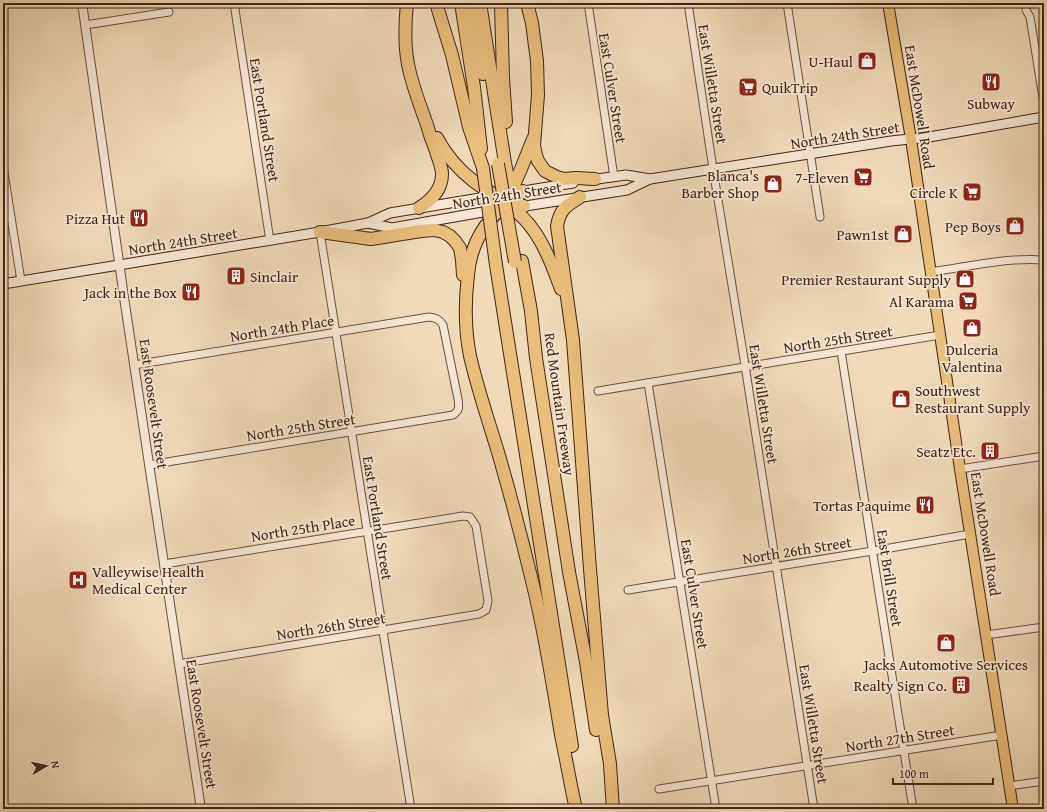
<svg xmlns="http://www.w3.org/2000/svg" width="1047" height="812" font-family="'Gentium Book Plus',serif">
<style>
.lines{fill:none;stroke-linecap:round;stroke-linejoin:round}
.minor-casing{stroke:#70503d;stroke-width:9}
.tertiary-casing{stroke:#70503d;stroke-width:10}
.secondary-casing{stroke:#442214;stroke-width:11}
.primary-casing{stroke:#442214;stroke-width:12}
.motorway-casing{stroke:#442214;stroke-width:14}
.minor{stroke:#f7e7d2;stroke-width:7}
.tertiary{stroke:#f7e7d2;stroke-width:8}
.secondary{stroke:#f7e7d2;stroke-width:9}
.primary{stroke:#e9bd7c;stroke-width:10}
.motorway{stroke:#e9bd7c;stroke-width:12}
.motorway-bridge-casing{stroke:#442214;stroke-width:14;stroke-linecap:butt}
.motorway-bridge{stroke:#e9bd7c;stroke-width:12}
.labels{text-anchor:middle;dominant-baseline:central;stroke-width:3.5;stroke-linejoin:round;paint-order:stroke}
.poi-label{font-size:15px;fill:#442214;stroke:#f7e7d2;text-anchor:end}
.street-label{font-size:15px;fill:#442214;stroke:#f7e7d2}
</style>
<rect width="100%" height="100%" fill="#f2dab9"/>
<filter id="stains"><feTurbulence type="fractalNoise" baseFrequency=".005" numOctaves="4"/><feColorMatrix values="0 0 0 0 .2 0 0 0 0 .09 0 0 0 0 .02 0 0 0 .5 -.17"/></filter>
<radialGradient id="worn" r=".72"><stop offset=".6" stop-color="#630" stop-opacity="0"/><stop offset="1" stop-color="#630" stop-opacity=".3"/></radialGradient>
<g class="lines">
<!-- minor casing -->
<g class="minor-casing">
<g id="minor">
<path d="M 234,3 L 270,241"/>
<path d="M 588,3 L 614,177"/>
<path d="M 688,3 L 713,169 L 744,359 L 814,809"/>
<path d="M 787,3 L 820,217"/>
<path d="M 1026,10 L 1030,17 L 1044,104"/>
<path d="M 85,25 L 169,12"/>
<path d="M 3,166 L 21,281"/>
<path d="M 320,232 L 411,809"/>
<path d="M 930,272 C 968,267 1006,257 1044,260"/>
<path d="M 841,351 L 913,809"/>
<path d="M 134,365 L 429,317 C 436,318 439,319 443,325 L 458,399 C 459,407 460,410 453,415 L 149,465"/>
<path d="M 648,383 L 716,809"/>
<path d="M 598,391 L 940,335"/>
<path d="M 960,469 L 1044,456"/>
<path d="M 164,564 L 463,516 L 470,517 L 476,526 L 488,601 L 486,610 L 479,614 L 179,664"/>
<path d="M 628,590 L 873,551 L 970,534"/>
<path d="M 986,635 L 1044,627"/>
<path d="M 1009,786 L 1044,781"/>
<path d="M 659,789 L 1002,735"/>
</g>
</g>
<!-- tertiary casing -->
<g class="tertiary-casing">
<path id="tertiary" d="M 82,3 L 125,304 L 179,664 L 201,809"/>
</g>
<!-- secondary casing -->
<g class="secondary-casing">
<g id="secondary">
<path d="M 590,180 L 626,175 L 650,179"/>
<path d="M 517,192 L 573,183"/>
<path d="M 519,207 L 627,190 L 650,179 L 891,141 L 929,137 L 1044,117"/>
<path d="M 368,223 L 392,228 L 494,210"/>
<path d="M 3,284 L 320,232 L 368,223 L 390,213 L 492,196"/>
</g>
</g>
<!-- primary casing -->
<g class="primary-casing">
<path id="primary" d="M 888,3 L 911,139 L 960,469 L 1013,809"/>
</g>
<!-- motorway casing -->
<g class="motorway-casing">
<g id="motorway">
<path d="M 407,3 C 405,23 404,44 408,64 C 412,86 421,107 428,128 C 430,136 433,143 436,151 C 438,159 442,166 442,174 C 442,190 432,200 419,208"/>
<path d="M 436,3 L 452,55 L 469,127 L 483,168"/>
<path d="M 461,3 L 474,87 L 481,149"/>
<path d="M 471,3 L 483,74"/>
<path d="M 480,3 L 505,163 L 510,188"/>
<path d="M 501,3 L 503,78 L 506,122"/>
<path d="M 527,3 L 532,23 L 537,61 L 538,95 L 534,145 L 536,155 L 538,161 L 545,171 L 557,177 L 563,179 L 576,178 L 595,179"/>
<path d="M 437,138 C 455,172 487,196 524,206"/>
<path d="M 523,191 C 492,212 471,237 468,275 C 465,300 465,331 470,356 C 478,391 490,425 500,459 C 512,501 523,543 533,585 C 545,634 553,685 561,735 C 566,758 570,782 575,805 L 577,809"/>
<path d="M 510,194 L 521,169 L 533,139"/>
<path d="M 489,197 C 532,210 547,251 561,289"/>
<path d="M 580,197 C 566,206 560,209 557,226 L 573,340 L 590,569 L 602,715 L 610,764 L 613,809"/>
<path d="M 320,232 L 371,239 L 421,231 L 434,230 L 443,232 L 450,236 L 455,241 L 460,248 L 462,260 L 463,275"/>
<path d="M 522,261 L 531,311 L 536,358 L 569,572 L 586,662 L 596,730"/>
<path d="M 496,265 L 572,746"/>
</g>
</g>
<!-- minor -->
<use href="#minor" class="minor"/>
<!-- tertiary -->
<use href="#tertiary" class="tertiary"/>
<!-- secondary -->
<use href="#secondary" class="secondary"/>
<!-- primary -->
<use href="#primary" class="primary"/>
<!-- motorway -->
<use href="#motorway" class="motorway"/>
<!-- motorway-bridge casing -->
<g class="motorway-bridge-casing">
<g id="motorway-bridge">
<path d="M 498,164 L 515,262"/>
<path d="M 483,168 L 496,265"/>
</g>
</g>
<!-- motorway-bridge -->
<use href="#motorway-bridge" class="motorway-bridge"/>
</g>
<!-- icons -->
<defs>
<g id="shop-square" transform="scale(1)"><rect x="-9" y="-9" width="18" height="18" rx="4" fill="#8f2418" stroke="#f7e7d2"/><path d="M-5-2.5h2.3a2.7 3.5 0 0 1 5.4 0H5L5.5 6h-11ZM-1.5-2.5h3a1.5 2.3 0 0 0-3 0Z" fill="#fff"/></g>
<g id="restaurant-square" transform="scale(1)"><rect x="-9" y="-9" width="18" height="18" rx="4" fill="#8f2418" stroke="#f7e7d2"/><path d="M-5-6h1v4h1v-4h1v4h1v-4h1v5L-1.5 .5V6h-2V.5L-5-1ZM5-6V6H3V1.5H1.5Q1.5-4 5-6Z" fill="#fff"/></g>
<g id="supermarket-square" transform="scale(1)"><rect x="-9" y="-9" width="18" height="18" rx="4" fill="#8f2418" stroke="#f7e7d2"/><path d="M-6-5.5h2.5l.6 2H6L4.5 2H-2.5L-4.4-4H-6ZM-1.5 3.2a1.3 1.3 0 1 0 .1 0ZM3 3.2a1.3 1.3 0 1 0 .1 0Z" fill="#fff"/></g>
<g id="building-square" transform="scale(1)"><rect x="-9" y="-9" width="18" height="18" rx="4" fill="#8f2418" stroke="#f7e7d2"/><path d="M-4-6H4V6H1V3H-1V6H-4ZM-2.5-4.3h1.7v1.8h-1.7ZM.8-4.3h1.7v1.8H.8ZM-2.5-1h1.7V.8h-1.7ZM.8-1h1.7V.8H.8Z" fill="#fff"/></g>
<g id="hospital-square" transform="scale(1)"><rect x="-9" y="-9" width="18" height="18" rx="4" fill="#8f2418" stroke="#f7e7d2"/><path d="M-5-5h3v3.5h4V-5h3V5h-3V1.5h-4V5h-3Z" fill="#fff"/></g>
</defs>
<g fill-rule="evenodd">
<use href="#shop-square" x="867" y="61"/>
<use href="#restaurant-square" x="991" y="82"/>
<use href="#supermarket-square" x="748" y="87"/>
<use href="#supermarket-square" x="863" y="177"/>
<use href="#shop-square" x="773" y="184"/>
<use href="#supermarket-square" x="972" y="192"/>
<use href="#restaurant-square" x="139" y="218"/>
<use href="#shop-square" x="1015" y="226"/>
<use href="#shop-square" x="903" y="234"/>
<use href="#building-square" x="236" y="276"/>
<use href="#shop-square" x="965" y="279"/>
<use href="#restaurant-square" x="191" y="292"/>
<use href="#supermarket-square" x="968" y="301"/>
<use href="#shop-square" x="972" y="328"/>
<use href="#shop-square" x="901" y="399"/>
<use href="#building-square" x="990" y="451"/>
<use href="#restaurant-square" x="925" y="505"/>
<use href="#hospital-square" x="78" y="580"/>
<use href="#shop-square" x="946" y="643"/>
<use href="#building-square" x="961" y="685"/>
</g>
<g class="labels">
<!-- poi labels -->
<g class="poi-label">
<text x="853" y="61">U-Haul</text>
<text x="762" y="87" text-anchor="start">QuikTrip</text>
<text x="991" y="103" text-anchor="middle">Subway</text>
<text x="759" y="175">Blanca's<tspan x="759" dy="17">Barber Shop</tspan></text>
<text x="849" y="177">7-Eleven</text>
<text x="958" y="192">Circle K</text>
<text x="125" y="218">Pizza Hut</text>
<text x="1001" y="226">Pep Boys</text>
<text x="889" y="234">Pawn1st</text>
<text x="250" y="276" text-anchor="start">Sinclair</text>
<text x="951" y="279">Premier Restaurant Supply</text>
<text x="177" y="292">Jack in the Box</text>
<text x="954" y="301">Al Karama</text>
<text x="972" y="349" text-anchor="middle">Dulceria<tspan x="972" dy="17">Valentina</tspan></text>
<text x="915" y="390" text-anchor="start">Southwest<tspan x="915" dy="17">Restaurant Supply</tspan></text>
<text x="976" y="451">Seatz Etc.</text>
<text x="911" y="505">Tortas Paquime</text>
<text x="92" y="571" text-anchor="start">Valleywise Health<tspan x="92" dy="17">Medical Center</tspan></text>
<text x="946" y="664" text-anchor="middle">Jacks Automotive Services</text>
<text x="947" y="685">Realty Sign Co.</text>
</g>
<!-- street labels -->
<g class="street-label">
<text transform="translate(713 84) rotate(81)">East Willetta Street</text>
<text transform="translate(613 88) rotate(81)">East Culver Street</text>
<text transform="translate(920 107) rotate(81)">East McDowell Road</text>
<text transform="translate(265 120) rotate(81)">East Portland Street</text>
<text transform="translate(845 135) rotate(-9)">North 24th Street</text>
<text transform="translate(507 195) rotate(-9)">North 24th Street</text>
<text transform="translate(183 241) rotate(-9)">North 24th Street</text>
<text transform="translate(282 328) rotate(-9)">North 24th Place</text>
<text transform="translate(838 339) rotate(-9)">North 25th Street</text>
<text transform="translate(154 404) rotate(82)">East Roosevelt Street</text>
<text transform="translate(560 404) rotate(82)">Red Mountain Freeway</text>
<text transform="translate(764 404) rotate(81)">East Willetta Street</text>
<text transform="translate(301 427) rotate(-9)">North 25th Street</text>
<text transform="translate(378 518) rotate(81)">East Portland Street</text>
<text transform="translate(303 528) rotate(-9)">North 25th Place</text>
<text transform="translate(986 534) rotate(81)">East McDowell Road</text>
<text transform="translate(797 550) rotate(-9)">North 26th Street</text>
<text transform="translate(890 578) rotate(81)">East Brill Street</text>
<text transform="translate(695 594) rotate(81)">East Culver Street</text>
<text transform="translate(331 626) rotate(-9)">North 26th Street</text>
<text transform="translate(202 724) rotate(81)">East Roosevelt Street</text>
<text transform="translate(814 724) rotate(81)">East Willetta Street</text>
<text transform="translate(900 738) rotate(-9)">North 27th Street</text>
</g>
</g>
<!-- margin -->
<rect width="1047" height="812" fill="none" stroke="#f2dab9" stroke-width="16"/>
<rect x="4" y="4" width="1039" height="804" fill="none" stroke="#442214" stroke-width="2"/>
<rect x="8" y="8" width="1031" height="796" fill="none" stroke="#442214"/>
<!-- north arrow -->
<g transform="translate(46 766) rotate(81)" stroke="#f7e7d2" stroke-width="3" paint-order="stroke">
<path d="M0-3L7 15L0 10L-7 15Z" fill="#442214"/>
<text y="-6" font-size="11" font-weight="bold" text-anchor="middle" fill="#442214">N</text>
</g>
<!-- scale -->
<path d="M893 778v6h100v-6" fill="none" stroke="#442214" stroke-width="2"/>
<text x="899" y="778" font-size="12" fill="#442214" stroke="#f7e7d2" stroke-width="3" paint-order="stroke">100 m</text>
<rect width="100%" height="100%" filter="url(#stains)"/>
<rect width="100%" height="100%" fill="url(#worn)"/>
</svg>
